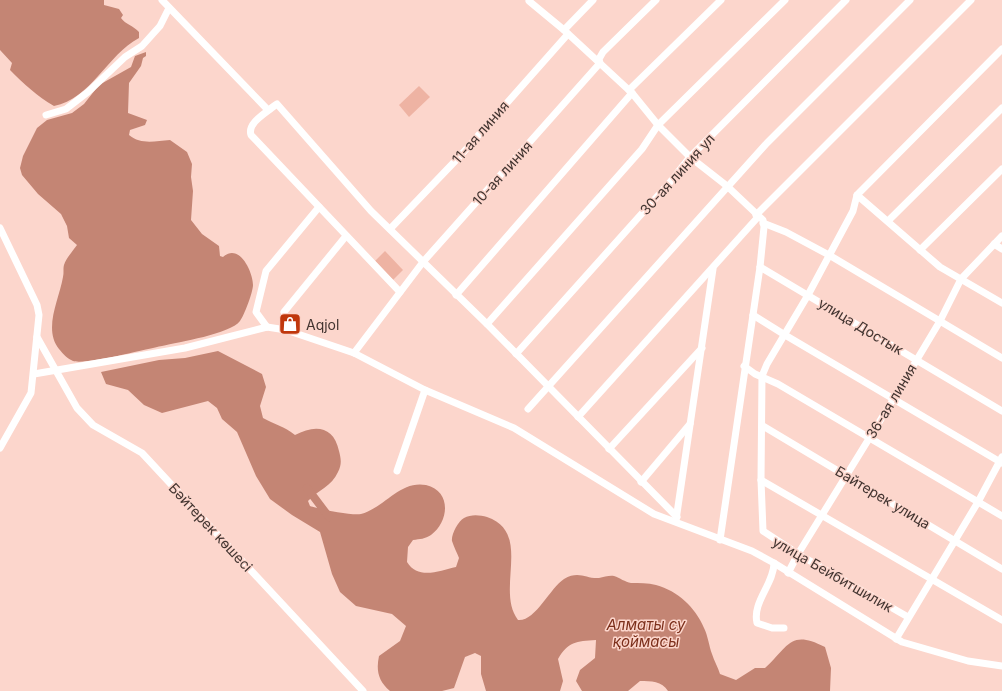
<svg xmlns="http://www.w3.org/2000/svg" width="1002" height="691" font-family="Inter,sans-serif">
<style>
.green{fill:#eeb3a3}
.water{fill:#c48574}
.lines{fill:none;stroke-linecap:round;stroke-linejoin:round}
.river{stroke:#c48574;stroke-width:8}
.minor{stroke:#fff;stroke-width:7}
.labels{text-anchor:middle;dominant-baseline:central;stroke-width:3;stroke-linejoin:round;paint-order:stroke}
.street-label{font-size:14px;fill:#423430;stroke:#fcd6cc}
.poi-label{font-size:14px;fill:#423430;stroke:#fcd6cc;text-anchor:start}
.water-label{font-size:15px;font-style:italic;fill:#7c2f1b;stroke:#fcd6cc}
</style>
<rect width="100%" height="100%" fill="#fcd6cc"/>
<!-- green -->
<g class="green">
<path d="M 419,86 L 430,97 L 409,117 L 399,105 Z"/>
<path d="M 385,251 L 403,270 L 393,280 L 375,261 Z"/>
</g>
<!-- water -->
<g class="water">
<path d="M 0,0 L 104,0 L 104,5 L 119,9 L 123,15 L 121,18 C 125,24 134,26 139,32 L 139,38 C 107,55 91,99 54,106 C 37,96 24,84 10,70 L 12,63 L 0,50 Z"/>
<path d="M 146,52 L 146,56 L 143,58 L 141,66 L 129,83 L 128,113 L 147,120 L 145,125 L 130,130 L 129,135 C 141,145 155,141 170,140 L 187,152 L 192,164 L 191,177 L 193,191 L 191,220 L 202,234 L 219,246 L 220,256 L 223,257 C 239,242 253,272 253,285 C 253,292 244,316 240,321 C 230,334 179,342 162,346 C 146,349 86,365 73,361 C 68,359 63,354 59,349 C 43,329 59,300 63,277 C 64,273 63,268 64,265 C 66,258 73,251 77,245 L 69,238 L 67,226 L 61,214 L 38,194 L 22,175 L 20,168 L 23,156 L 37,128 L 47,120 L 72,113 L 84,104 L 99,85 L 131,67 L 135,56 Z"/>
<path d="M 218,351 L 262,374 L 266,387 L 260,406 L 263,418 C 275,425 284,426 295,435 C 315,424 334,426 339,451 C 341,459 342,464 338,472 C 332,486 318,490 308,501 L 310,506 C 318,509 353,516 361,514 C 384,508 400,480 426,485 C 452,491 449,522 431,535 C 425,539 420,539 413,540 L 408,547 L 407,562 C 418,580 439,571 456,567 L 459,558 C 457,553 454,547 452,541 C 451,535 458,521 464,518 C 471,514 480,515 487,517 C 533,533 495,590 518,620 C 535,622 550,588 564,579 C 579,570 586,579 599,578 C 604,577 610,575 614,576 C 620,578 625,582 631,583 C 639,583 648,583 656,585 C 678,591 695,607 704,628 C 708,636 709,646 712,654 C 714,661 718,667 720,674 L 736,680 L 755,668 L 765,668 C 789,646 790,629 825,647 L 831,668 L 830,691 L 668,691 C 662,681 651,681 640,681 L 628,691 L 582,691 L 576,681 L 580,670 L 595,658 L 596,640 C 576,641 568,642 558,659 L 563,681 L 560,691 L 486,691 L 481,674 L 481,656 L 475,653 L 465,657 L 454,688 L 442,691 L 390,691 C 378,681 376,670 379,656 L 400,641 L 406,626 L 392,614 L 356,606 L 340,592 L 332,574 L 320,532 L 292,515 L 270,499 L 256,476 L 237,432 L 222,419 L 217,408 L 208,401 L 162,413 L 144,405 L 128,390 L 106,384 L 101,372 L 159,360 L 185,358 Z"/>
</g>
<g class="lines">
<!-- river -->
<path class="river" d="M 307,488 L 329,517"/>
<!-- minor -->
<g class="minor">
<path d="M 162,0 L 268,110"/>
<path d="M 529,1 L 564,30 L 632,93 L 658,125 L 690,157 L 727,186 L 763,220 L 764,227 L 760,267 L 720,540"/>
<path d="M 564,30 L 593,0"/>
<path d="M 1002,49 L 857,195 L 940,267 L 1002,303"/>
<path d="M 629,90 L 721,0"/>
<path d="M 46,115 L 66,109 L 88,92 L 125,57 L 142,46 L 160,26 L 169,8"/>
<path d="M 857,195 L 853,211 L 808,295 L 767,364 L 762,376 L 761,480 L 763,531 L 798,554 L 908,617"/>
<path d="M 756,215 L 971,0"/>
<path d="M 888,221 L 1002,108"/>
<path d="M 763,223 L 786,232 L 829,255 L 1002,358"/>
<path d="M 0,228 L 37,305 L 39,315 L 31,393 L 0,448"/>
<path d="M 390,229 L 460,156 L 568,34"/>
<path d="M 994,244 L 1002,249"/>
<path d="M 920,250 L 1002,169"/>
<path d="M 760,267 L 1002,411"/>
<path d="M 400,292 L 251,135 C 247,123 266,113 274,106 L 277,104 L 371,211 L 487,324 L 677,517"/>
<path d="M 456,295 L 632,93"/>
<path d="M 284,312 L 346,236"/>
<path d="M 753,315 L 785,335 L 1002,463"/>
<path d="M 487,324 L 642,149 L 658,125 L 785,0"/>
<path d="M 267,327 L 256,312 L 266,271 L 319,207"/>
<path d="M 37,337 L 77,408 L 93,425 L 142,453 L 363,691"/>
<path d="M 354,353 L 423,262 L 600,63 L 599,59 L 603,52 L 656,0"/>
<path d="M 516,354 L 671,181 L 690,157 L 846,0"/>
<path d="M 744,366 L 755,374 L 778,384 L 1002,516"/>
<path d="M 34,374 L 185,348 L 267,327 L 286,330 L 354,353 L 425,390 L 514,428 L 654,514 L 752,551 L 774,563 L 902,642 L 968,661 L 1002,666"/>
<path d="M 528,409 L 767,143 L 910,0"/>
<path d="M 578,417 L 758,217"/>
<path d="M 763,426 L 1002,569"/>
<path d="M 609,449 L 702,348"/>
<path d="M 397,471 L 425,390"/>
<path d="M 761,480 L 1002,620"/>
<path d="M 641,482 L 690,424"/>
<path d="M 676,520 L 713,269"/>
<path d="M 774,563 C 774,584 752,602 757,623 L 772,628 L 784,628"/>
<path d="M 788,573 L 798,554 L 894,398 L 940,321 L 961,279 L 1002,236"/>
<path d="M 896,639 L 978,502 L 1002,457"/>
</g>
</g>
<!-- icons -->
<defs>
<g id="shop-square" transform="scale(1.15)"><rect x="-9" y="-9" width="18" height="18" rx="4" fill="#c0370c" stroke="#fcd6cc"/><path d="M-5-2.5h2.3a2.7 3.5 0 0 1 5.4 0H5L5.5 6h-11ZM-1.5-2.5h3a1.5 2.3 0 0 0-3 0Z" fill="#fff"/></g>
</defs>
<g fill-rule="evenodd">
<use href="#shop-square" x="290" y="324"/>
</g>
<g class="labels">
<!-- street labels -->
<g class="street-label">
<text transform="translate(480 132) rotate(-49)">11-ая линия</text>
<text transform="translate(502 173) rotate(-48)">10-ая линия</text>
<text transform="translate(677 174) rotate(-48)">30-ая линия ул</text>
<text transform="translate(861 326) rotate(31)">улица Достык</text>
<text transform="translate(891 401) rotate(-59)">36-ая линия</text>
<text transform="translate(883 497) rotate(31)">Байтерек улица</text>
<text transform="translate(211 527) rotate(47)">Бәйтерек көшесі</text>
<text transform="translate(833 574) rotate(30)">улица Бейбитшилик</text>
</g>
<!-- poi labels -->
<g class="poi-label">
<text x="306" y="324">Aqjol</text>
</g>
<!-- water labels -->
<g class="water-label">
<text x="646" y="624">Алматы су<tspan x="646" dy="17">қоймасы</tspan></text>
</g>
</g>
</svg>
